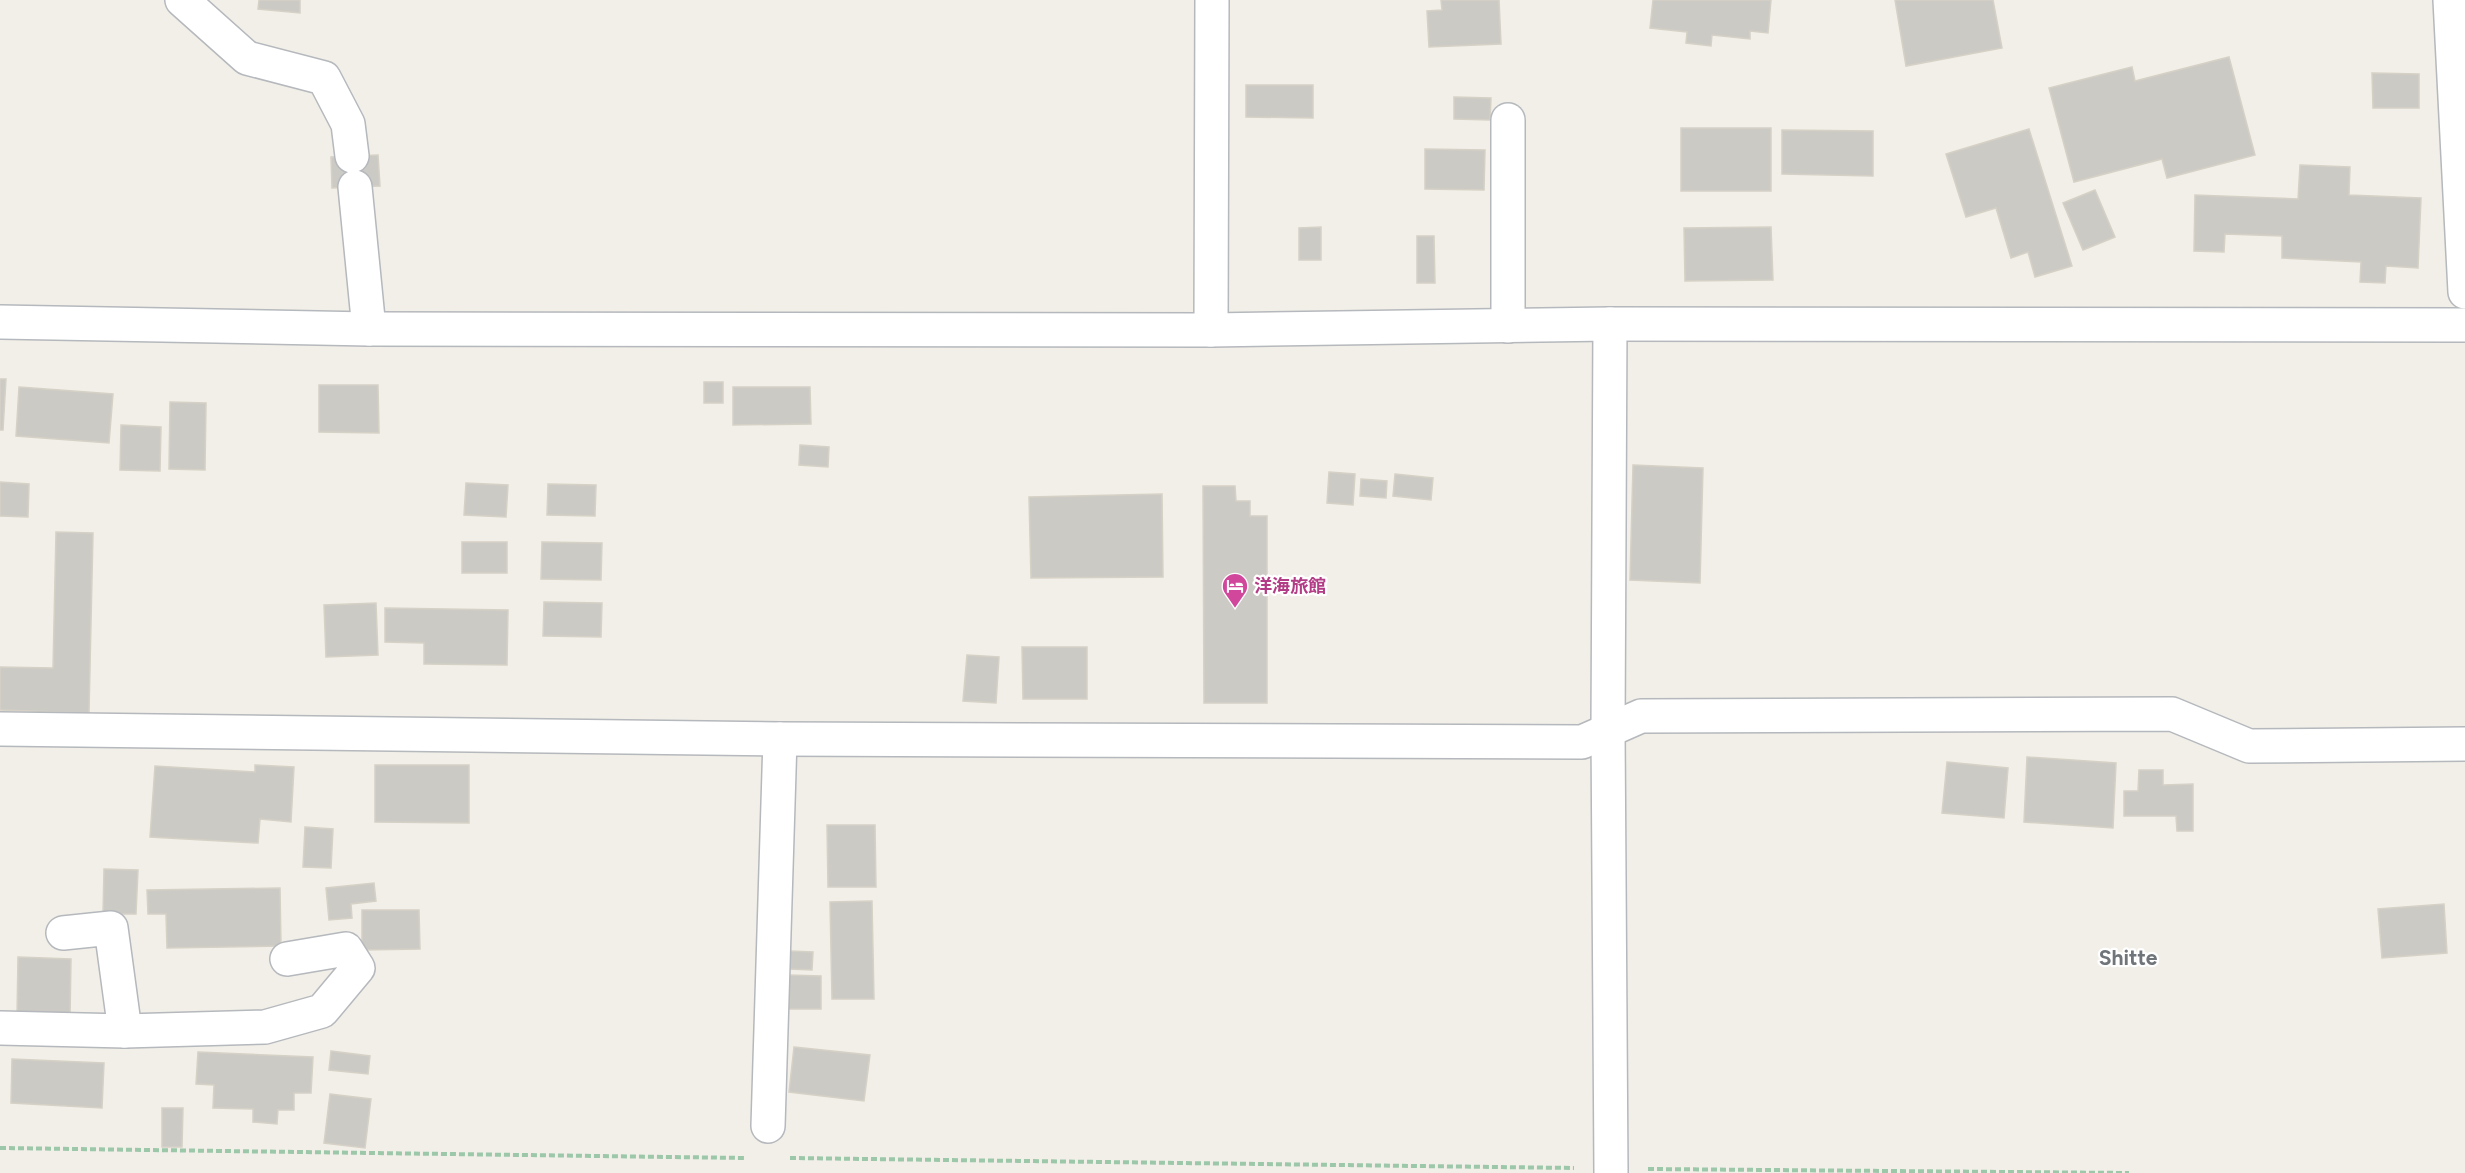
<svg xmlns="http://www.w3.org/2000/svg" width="2465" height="1173" font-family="Figtree,'Noto Sans JP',sans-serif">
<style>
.building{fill:#cccac5;stroke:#d6d1c6;stroke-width:1.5}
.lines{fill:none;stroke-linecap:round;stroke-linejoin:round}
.minor-casing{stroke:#b5b8bc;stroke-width:36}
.path{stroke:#9cc7a9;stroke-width:4;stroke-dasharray:6 3;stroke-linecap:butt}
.minor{stroke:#fff;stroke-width:33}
.labels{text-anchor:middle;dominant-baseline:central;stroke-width:4.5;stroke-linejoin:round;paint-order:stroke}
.hotel-label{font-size:18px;font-weight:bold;fill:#b23c85;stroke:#fff;text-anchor:start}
.quarter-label{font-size:21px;font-weight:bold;fill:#70757a;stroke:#fff}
</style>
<rect width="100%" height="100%" fill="#f1efe8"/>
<!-- building -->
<g class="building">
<path d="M 259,0 L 300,0 L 300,13 L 258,9 Z"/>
<path d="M 1441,0 L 1499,0 L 1501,44 L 1429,47 L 1427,11 L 1442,10 Z"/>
<path d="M 1653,0 L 1771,0 L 1768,33 L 1750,31 L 1750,39 L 1712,35 L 1711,46 L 1686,43 L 1687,32 L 1650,28 Z"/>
<path d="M 1895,0 L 1993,0 L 2002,48 L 1906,66 Z"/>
<path d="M 2229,57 L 2255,155 L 2167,178 L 2162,159 L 2074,182 L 2049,88 L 2132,67 L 2135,81 Z"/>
<path d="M 2372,73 L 2419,74 L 2419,108 L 2373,108 Z"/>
<path d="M 1246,85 L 1313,85 L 1313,118 L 1246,117 Z"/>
<path d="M 1454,97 L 1491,98 L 1490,120 L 1454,119 Z"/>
<rect x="1681" y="128" width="90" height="63"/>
<path d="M 2029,129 L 2072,266 L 2035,277 L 2028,252 L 2011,258 L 1996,208 L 1966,217 L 1946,154 Z"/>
<path d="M 1782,130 L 1873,131 L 1873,176 L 1782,174 Z"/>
<path d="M 1425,149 L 1485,150 L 1484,190 L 1425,189 Z"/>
<path d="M 378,155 L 380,186 L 332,188 L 331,157 Z"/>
<path d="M 2300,165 L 2350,167 L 2349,195 L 2421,198 L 2418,268 L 2386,266 L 2385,283 L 2360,282 L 2361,262 L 2282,258 L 2282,236 L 2225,234 L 2224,252 L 2194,251 L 2195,195 L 2298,199 Z"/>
<path d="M 2095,190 L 2115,237 L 2083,250 L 2063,203 Z"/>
<path d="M 1321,227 L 1321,260 L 1299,260 L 1299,228 Z"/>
<path d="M 1771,227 L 1773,280 L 1685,281 L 1684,228 Z"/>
<path d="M 1417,236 L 1434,236 L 1435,283 L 1417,283 Z"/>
<path d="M 0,379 L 6,379 L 3,430 L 0,430 Z"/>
<rect x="704" y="382" width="19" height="21"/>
<path d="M 319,385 L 378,385 L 379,433 L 319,432 Z"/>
<path d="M 19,387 L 113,394 L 109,443 L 16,436 Z"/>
<path d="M 733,387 L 810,387 L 811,424 L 733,425 Z"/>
<path d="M 170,402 L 206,403 L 205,470 L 169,469 Z"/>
<path d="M 121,425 L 161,427 L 160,471 L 120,470 Z"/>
<path d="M 800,445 L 829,447 L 828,467 L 799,465 Z"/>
<path d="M 1633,465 L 1703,468 L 1700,583 L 1630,580 Z"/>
<path d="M 1329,472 L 1355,474 L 1353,505 L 1327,503 Z"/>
<path d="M 1395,474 L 1433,478 L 1431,500 L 1393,496 Z"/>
<path d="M 1361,479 L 1387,481 L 1386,498 L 1360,496 Z"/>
<path d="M 0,482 L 29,484 L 28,517 L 0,516 Z"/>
<path d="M 466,483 L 508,485 L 506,517 L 464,515 Z"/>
<path d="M 548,484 L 596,485 L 595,516 L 547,515 Z"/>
<path d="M 1203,486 L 1235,486 L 1236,501 L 1250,501 L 1250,516 L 1267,516 L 1267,703 L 1204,703 Z"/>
<path d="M 1162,494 L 1163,577 L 1031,578 L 1029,497 Z"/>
<path d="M 56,532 L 93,533 L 89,713 L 0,710 L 0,667 L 53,668 Z"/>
<rect x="462" y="542" width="45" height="31"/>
<path d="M 542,542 L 602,543 L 601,580 L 541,579 Z"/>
<path d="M 544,602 L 602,603 L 601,637 L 543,636 Z"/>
<path d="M 376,603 L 378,655 L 326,657 L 324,605 Z"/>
<path d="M 385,608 L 508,610 L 507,665 L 424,664 L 424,643 L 385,642 Z"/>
<path d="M 1022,647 L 1087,647 L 1087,699 L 1023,699 Z"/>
<path d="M 967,655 L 999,657 L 996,703 L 963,701 Z"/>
<path d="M 2027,757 L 2116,763 L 2113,828 L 2024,822 Z"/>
<path d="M 1947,762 L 2008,768 L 2004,818 L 1942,813 Z"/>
<path d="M 255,765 L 294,767 L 291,822 L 260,819 L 258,843 L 150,837 L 155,766 L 255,772 Z"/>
<path d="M 375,765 L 469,765 L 469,823 L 375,822 Z"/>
<path d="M 2139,770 L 2163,770 L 2163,785 L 2193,784 L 2193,831 L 2177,831 L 2176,816 L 2124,816 L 2124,791 L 2138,791 Z"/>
<path d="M 827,825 L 875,825 L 876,887 L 828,887 Z"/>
<path d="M 305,827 L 333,829 L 331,868 L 303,867 Z"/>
<path d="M 104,869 L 138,870 L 136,914 L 103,914 Z"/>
<path d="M 374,883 L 376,901 L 351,904 L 352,918 L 329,920 L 326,888 Z"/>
<path d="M 280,888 L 281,946 L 167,948 L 166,914 L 148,914 L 147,890 Z"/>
<path d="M 872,901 L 874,999 L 832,999 L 830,902 Z"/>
<path d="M 2444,904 L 2447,953 L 2382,958 L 2378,909 Z"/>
<path d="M 362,910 L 419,910 L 420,949 L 362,950 Z"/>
<path d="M 790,951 L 813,952 L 812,970 L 789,969 Z"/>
<path d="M 18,957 L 71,959 L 70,1017 L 17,1016 Z"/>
<path d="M 788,975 L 821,976 L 821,1009 L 788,1009 Z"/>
<path d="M 794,1047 L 870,1055 L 864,1101 L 789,1092 Z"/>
<path d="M 331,1051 L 370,1056 L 368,1074 L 329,1070 Z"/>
<path d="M 198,1052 L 313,1057 L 311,1093 L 294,1093 L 294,1110 L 278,1110 L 277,1124 L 253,1122 L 253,1109 L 213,1108 L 214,1085 L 196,1084 Z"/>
<path d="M 12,1059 L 104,1063 L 102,1108 L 11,1103 Z"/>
<path d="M 330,1094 L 371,1099 L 365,1148 L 324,1143 Z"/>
<path d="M 162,1108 L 183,1108 L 182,1147 L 162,1147 Z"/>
</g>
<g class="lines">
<!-- minor casing -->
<g class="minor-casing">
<g id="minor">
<path d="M 182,0 L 247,58 L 324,78 L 348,124 L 352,156"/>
<path d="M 2450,0 L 2465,292"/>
<path d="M 1508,120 L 1508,326"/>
<path d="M 355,187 L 369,329"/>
<path d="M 0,322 L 369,329 L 1211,330 L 1610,324 L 2465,325"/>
<path d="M 1610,324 L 1608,730 L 1611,1173"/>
<path d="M 1211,330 L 1212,0"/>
<path d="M 0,729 L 780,739 L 1582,742 L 1641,716 L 2172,714 L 2249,746 L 2465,744"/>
<path d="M 63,933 L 111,928 L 125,1031"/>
<path d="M 0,1028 L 125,1031 L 265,1027 L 322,1011 L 358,968 L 346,949 L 287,959"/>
<path d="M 768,1126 L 780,739"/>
</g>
</g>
<!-- path -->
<g class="path">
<path d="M 0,1148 L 746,1158"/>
<path d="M 790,1158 L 1574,1168"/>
<path d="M 1648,1169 L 2129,1173"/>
</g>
<!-- minor -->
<use href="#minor" class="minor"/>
</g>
<!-- icons -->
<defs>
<g id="hotel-pin" transform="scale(1.35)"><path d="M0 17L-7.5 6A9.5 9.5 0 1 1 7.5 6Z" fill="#d1479c" stroke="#fff"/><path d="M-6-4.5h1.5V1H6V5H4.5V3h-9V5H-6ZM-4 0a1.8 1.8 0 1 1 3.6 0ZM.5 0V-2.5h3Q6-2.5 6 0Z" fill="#fff"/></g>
</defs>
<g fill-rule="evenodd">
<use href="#hotel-pin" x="1235" y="586"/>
</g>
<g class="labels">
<!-- hotel labels -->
<g class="hotel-label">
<text x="1254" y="586">洋海旅館</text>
</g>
<!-- quarter labels -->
<g class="quarter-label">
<text x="2128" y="957">Shitte</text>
</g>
</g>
</svg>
